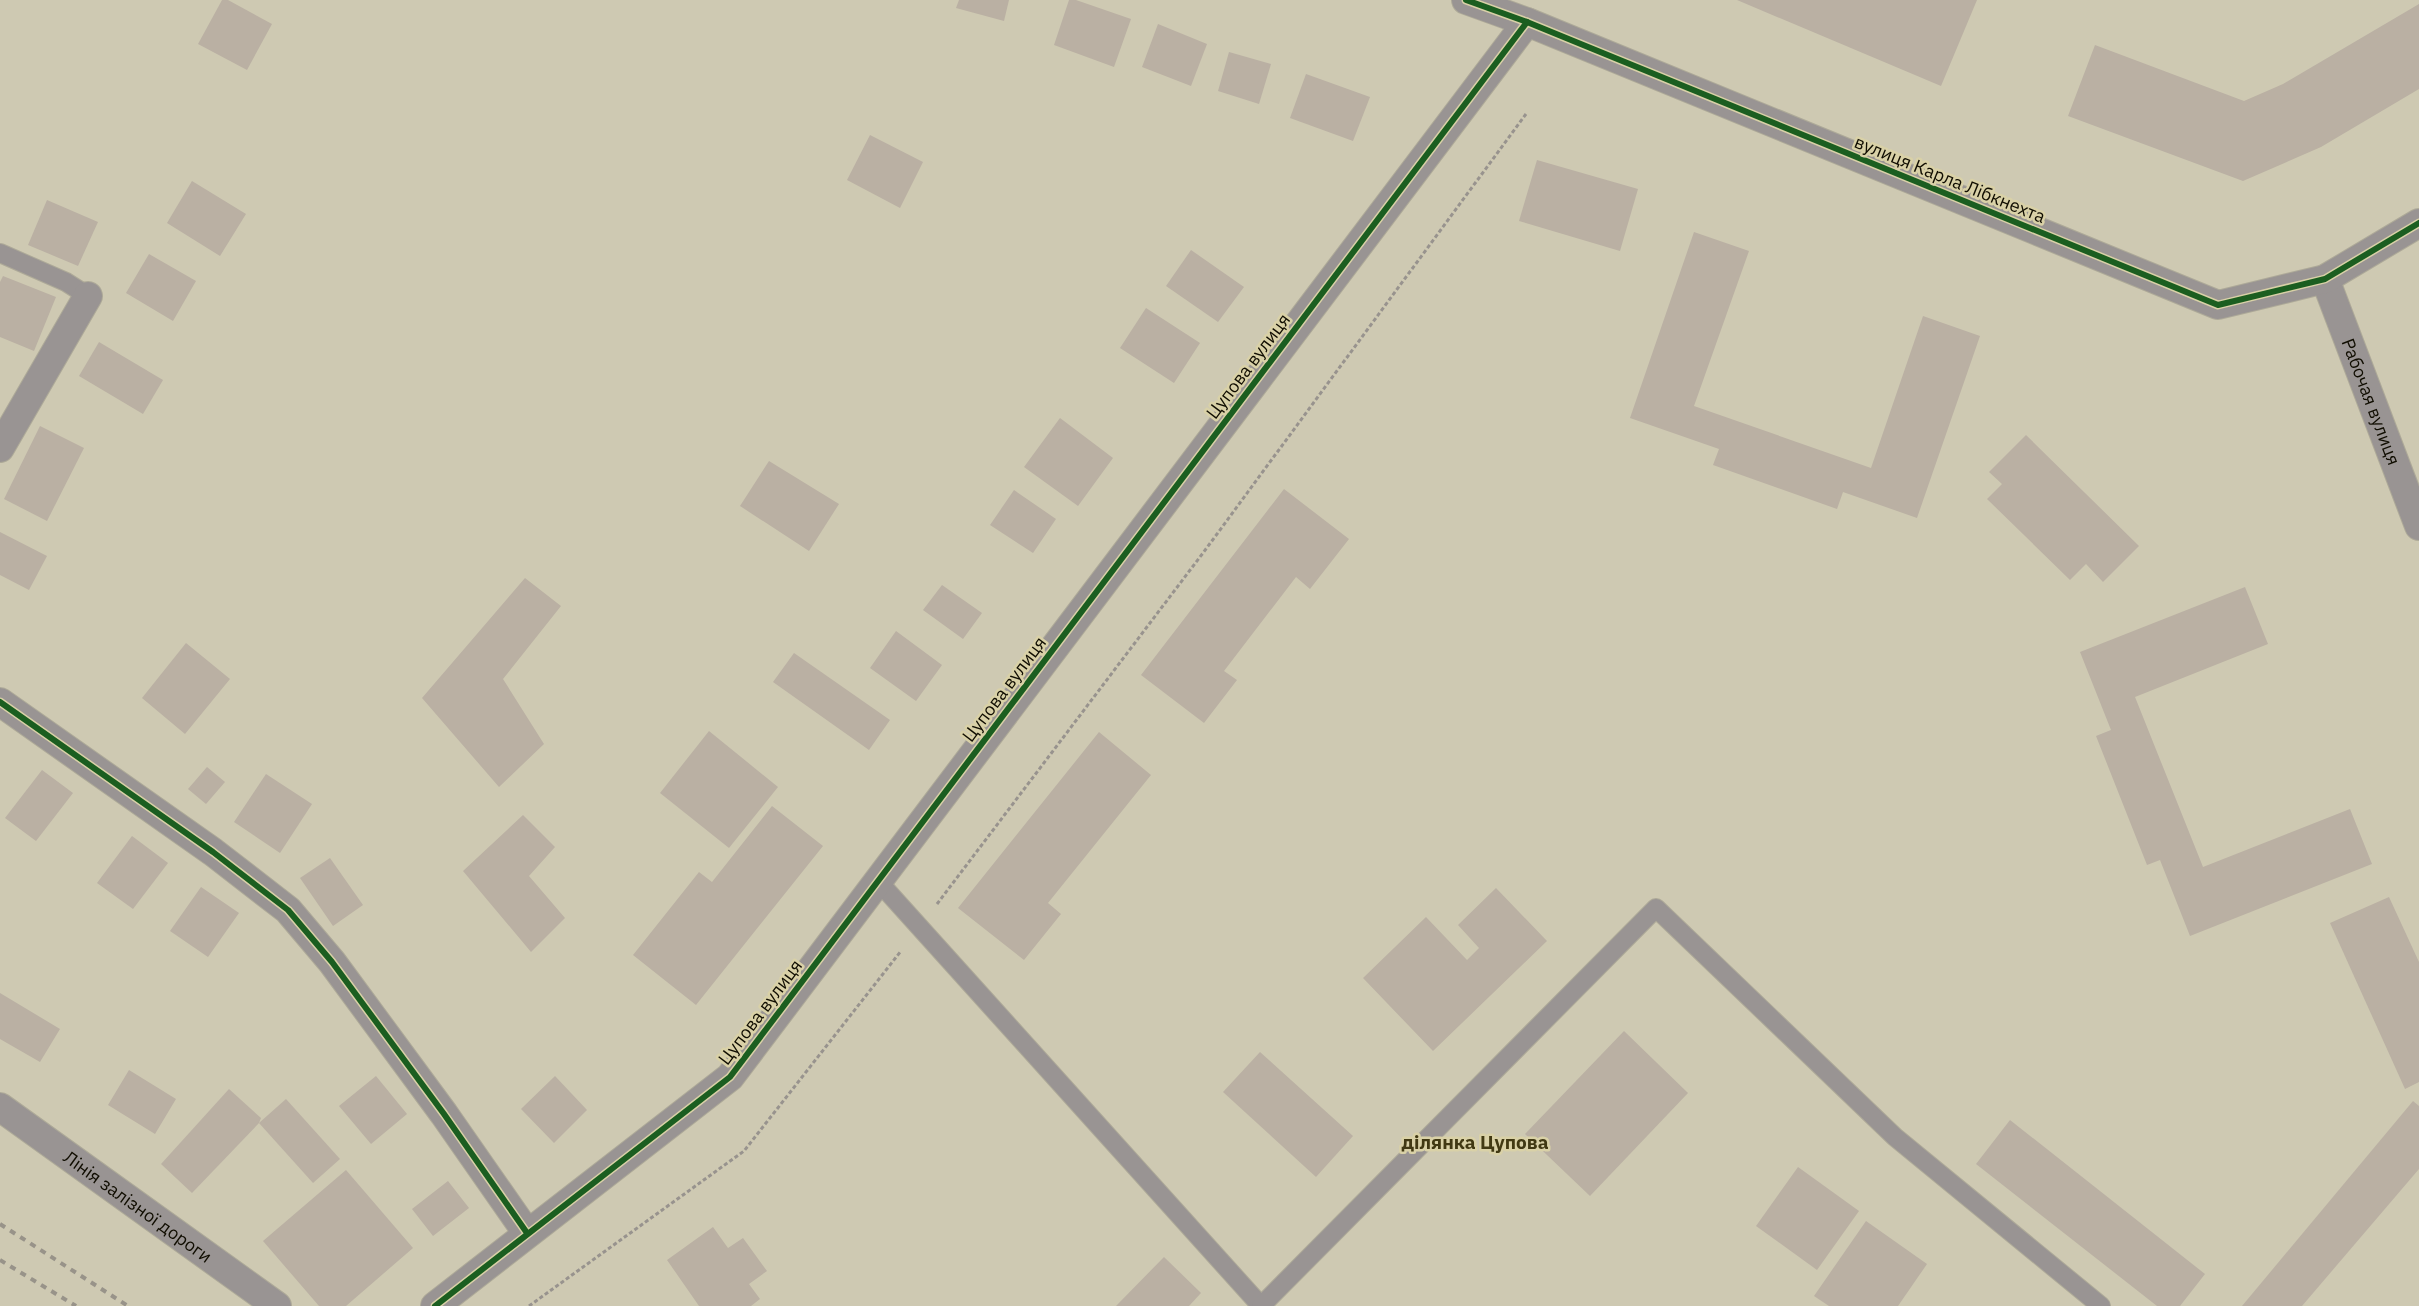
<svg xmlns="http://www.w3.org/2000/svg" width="2419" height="1306" font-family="'IBM Plex Sans',sans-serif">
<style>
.building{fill:#bab0a3}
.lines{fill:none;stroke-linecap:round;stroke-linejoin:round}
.service-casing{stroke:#ada998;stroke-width:20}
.minor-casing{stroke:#ada998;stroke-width:30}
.tertiary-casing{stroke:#ada998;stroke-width:30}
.path{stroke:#98938e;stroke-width:3;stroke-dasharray:4 2.5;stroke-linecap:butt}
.service{stroke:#999493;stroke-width:18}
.minor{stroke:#999493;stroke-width:28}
.tertiary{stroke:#999493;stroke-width:28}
.rail{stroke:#989389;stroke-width:4;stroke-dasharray:6 6;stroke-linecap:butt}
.cycleway-casing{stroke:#d9d1a7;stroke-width:9}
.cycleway{stroke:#1b5e20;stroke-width:6}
.labels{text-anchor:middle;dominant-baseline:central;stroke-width:5;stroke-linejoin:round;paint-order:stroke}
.street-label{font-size:18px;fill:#100d01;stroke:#d9d1a7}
.neighbourhood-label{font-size:19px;font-weight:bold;fill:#413913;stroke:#d9d1a7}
</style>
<rect width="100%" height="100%" fill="#cec9b2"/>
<!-- building -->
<g class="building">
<path d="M 222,0 L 228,0 L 272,24 L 247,70 L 198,44 Z"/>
<path d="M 959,0 L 1009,0 L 1004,21 L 956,8 Z"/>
<path d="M 1069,0 L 1076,0 L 1131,19 L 1114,67 L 1054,45 Z"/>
<path d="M 1737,0 L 1977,0 L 1941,86 Z"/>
<path d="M 2419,4 L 2419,89 L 2321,147 L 2243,181 L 2068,116 L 2095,45 L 2244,101 L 2283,84 Z"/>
<path d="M 1158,24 L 1207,44 L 1191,86 L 1142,67 Z"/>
<path d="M 1229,52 L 1271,64 L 1259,104 L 1218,91 Z"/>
<path d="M 1306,74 L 1370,97 L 1353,141 L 1290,118 Z"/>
<path d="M 870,135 L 923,162 L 900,208 L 847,180 Z"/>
<path d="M 1537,160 L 1638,189 L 1620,251 L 1519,221 Z"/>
<path d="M 192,181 L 246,214 L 220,256 L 167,223 Z"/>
<path d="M 47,200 L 98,222 L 78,266 L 28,245 Z"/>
<path d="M 1694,232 L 1749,251 L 1694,406 L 1871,468 L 1923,316 L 1980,336 L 1917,518 L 1843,492 L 1837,509 L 1713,465 L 1719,449 L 1630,418 Z"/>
<path d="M 1191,250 L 1244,287 L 1218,322 L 1166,286 Z"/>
<path d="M 149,254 L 196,281 L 173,321 L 126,293 Z"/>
<path d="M 3,276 L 56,297 L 34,351 L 0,337 L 0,282 Z"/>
<path d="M 1146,308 L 1200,343 L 1174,383 L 1120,348 Z"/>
<path d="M 99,342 L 163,380 L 143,414 L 79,376 Z"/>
<path d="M 1060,418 L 1113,458 L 1078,506 L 1024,467 Z"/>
<path d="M 40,426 L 84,448 L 47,521 L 4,499 Z"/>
<path d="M 2026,435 L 2139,546 L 2103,582 L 2086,564 L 2070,580 L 1987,499 L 2002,484 L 1989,472 Z"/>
<path d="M 769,461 L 839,504 L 809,551 L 740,506 Z"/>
<path d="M 1284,489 L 1349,539 L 1310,589 L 1296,577 L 1224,671 L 1237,680 L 1204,723 L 1141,675 Z"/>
<path d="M 1014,490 L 1056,519 L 1033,553 L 990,525 Z"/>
<path d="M 0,532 L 47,556 L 29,590 L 0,575 Z"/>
<path d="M 525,578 L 561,606 L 503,679 L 544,744 L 499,787 L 422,698 Z"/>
<path d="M 942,585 L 982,613 L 963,639 L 923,610 Z"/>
<path d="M 2245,587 L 2268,644 L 2135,697 L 2203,867 L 2350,809 L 2372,864 L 2190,936 L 2160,860 L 2147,865 L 2096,736 L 2111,730 L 2080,652 Z"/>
<path d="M 896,631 L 942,665 L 916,701 L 870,668 Z"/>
<path d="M 186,643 L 230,679 L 185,734 L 142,698 Z"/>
<path d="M 794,653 L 890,720 L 869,750 L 773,682 Z"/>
<path d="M 709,731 L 778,787 L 729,848 L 660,793 Z"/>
<path d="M 1099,732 L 1151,775 L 1048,903 L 1061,914 L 1024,960 L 958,908 Z"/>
<path d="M 207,767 L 225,782 L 206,804 L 188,789 Z"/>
<path d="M 42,770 L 73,793 L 36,841 L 5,818 Z"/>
<path d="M 266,774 L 312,804 L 280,853 L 234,822 Z"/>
<path d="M 772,806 L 823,846 L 696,1005 L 633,955 L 699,872 L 712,882 Z"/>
<path d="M 523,815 L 555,847 L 529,876 L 565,918 L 531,952 L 463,871 Z"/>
<path d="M 132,836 L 168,863 L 133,909 L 97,883 Z"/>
<path d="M 330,858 L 363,905 L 333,926 L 300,878 Z"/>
<path d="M 201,887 L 239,913 L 208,957 L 170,931 Z"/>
<path d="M 1496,888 L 1547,941 L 1433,1051 L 1363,978 L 1426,917 L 1467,960 L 1479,948 L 1458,925 Z"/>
<path d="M 2389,897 L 2419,962 L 2419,1082 L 2405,1089 L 2330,923 Z"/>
<path d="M 0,993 L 60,1029 L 40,1062 L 0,1039 Z"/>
<path d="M 1624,1031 L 1688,1093 L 1590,1196 L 1525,1134 Z"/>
<path d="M 1260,1052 L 1353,1136 L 1316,1177 L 1223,1092 Z"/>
<path d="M 129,1070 L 176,1099 L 155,1134 L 108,1105 Z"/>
<path d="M 376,1076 L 407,1114 L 371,1144 L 339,1106 Z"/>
<path d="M 555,1076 L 587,1110 L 554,1143 L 521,1109 Z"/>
<path d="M 229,1089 L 261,1118 L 259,1123 L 192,1193 L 161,1164 Z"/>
<path d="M 286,1099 L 340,1159 L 313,1183 L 259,1123 Z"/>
<path d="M 2413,1101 L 2419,1106 L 2419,1169 L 2302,1306 L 2242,1306 Z"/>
<path d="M 2010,1120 L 2205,1274 L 2180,1306 L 2157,1306 L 1976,1164 Z"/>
<path d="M 1798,1167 L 1859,1211 L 1817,1270 L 1756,1226 Z"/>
<path d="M 346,1170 L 413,1248 L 346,1306 L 319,1306 L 263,1241 Z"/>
<path d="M 448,1181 L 469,1208 L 433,1236 L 412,1209 Z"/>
<path d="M 1866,1221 L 1927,1264 L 1898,1306 L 1829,1306 L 1814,1296 Z"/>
<path d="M 713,1227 L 728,1248 L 743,1238 L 767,1271 L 749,1284 L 760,1299 L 751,1306 L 699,1306 L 667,1260 Z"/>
<path d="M 1164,1257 L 1201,1293 L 1189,1306 L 1116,1306 Z"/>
</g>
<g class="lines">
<!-- service casing -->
<g class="service-casing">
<g id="service">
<path d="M 0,253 L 66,282 L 88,296"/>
<path d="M 878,881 L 1261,1306"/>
<path d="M 1261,1306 L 1656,908 L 1895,1137 L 2101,1306"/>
</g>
</g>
<!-- minor casing -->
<g class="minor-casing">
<g id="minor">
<path id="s1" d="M 2325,279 L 2419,526"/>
<path d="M 0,448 L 88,296"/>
<path d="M 0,702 L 213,852 L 288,910 L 332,962 L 444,1114 L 527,1233"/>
<path id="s2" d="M 0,1107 L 277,1306"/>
<path d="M 435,1306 L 730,1077 L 1527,22"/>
</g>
</g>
<!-- tertiary casing -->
<g class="tertiary-casing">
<path id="tertiary" d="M 1466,0 L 1527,22 L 2218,305 L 2325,279 L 2419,223"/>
</g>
<!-- path -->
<g class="path">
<path d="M 937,904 L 1203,553 L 1526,114"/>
<path d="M 529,1306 L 744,1151 L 901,951"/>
</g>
<!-- service -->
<use href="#service" class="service"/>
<!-- minor -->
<use href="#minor" class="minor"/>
<!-- tertiary -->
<use href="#tertiary" class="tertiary"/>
<!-- rail -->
<g class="rail">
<path d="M 0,1224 L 128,1306"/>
<path d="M 0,1260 L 76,1306"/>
</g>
<!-- cycleway casing -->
<g class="cycleway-casing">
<g id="cycleway">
<path d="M 1466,0 L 1527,22 L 2218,305 L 2325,279 L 2419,223"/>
<path d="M 0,702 L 213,852 L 288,910 L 332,962 L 444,1114 L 527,1233"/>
<path d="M 435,1306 L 730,1077 L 1527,22"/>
</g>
</g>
<!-- cycleway -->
<use href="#cycleway" class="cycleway"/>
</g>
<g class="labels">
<!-- street labels -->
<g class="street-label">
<text transform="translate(1950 179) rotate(22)">вулиця Карла Лібкнехта</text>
<text transform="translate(1248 366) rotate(-53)">Цупова вулиця</text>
<text stroke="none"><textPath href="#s1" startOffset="131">Рабочая вулиця</textPath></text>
<text transform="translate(1004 689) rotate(-53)">Цупова вулиця</text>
<text transform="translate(760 1012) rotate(-53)">Цупова вулиця</text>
<text stroke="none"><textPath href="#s2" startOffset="170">Лінія залізної дороги</textPath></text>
</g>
<!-- neighbourhood labels -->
<g class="neighbourhood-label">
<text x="1475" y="1142">ділянка Цупова</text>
</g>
</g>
</svg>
